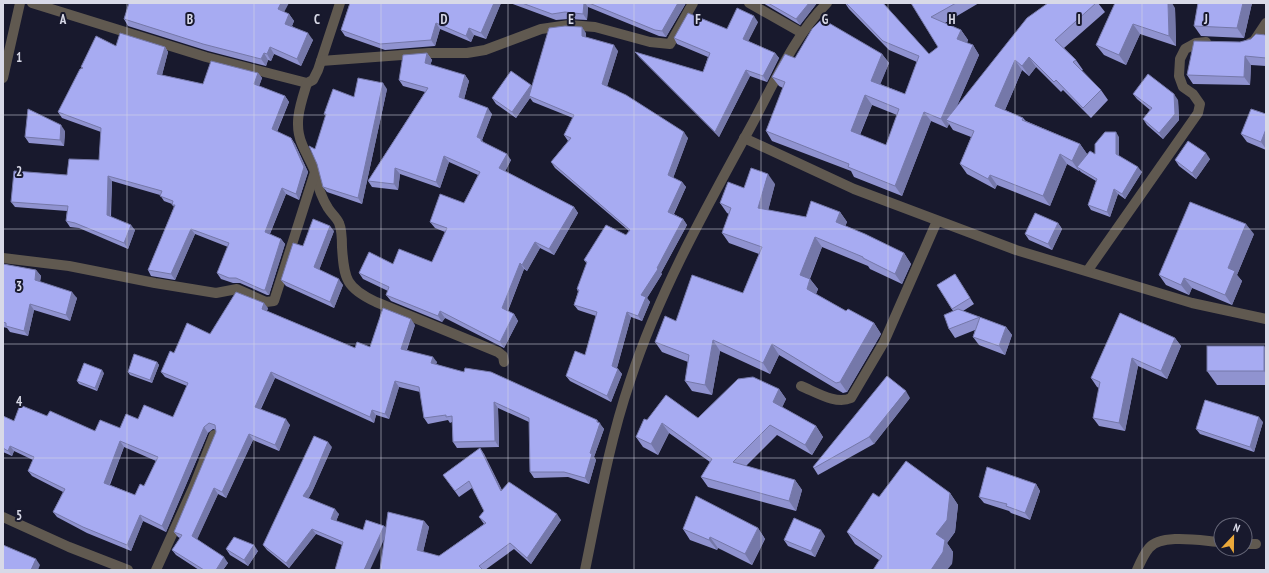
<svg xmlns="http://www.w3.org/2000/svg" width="1269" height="573" font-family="'PT Sans Narrow',sans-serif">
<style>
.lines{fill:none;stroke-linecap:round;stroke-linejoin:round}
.minor{stroke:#605950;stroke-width:10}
.wall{fill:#9093d0;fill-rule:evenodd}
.shaded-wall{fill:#7578a9}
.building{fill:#a7abf2;stroke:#7578a9;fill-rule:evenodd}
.grid{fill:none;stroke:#d8d9e7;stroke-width:1;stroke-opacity:0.55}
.grid-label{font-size:13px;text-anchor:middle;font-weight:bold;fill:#d8d9e7;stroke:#18192d;stroke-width:4;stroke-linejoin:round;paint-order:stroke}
</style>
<rect width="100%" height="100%" fill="#18192d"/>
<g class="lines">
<!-- minor -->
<g class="minor">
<path d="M 32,3 L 206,57 L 307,83 L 313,80 L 318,70 L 340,3"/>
<path d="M 749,3 L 802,33"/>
<path d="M 1250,43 L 1254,41 L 1266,23"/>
<path d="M 321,61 L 429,53 L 467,53 L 485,50 L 541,29 L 569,25 L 595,27 L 650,42 L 670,44 L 693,3"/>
<path d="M 3,78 L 20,3"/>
<path d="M 744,138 L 854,189 L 1016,250 L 1192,303 L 1266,319"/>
<path d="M 315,174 C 318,187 321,197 328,208 C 331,213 337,218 339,223 C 342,230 342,239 342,247 C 344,279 346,288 376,302 L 498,352 L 503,356 L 504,362"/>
<path d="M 3,258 L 69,266 L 155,283 L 216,293 L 237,289 L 266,302 L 274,301 L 315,172 C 312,163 306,154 302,144 C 293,123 301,103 307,83"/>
<path d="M 1088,270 L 1198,113 L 1200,104 L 1193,94 L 1183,87 L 1179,76 L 1180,59 L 1185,49 L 1196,43 L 1206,42"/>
<path d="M 801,386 C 816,392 836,405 851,398 L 884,342 L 937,221"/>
<path d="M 3,517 L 69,547 L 128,570"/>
<path d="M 1245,544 L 1256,544"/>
<path d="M 156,570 L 194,486 L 214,435"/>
<path d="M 585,570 C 598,507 609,443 630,381 C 659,292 705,210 750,128 C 773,86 793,37 827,3"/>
<path d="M 1137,570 C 1140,563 1144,554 1149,548 C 1161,533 1203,541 1221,542"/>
</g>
</g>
<!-- wall -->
<g class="wall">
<path d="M 350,3 L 501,3 L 486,39 L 474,35 L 471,42 L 440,29 L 435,46 L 385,50 L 345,36 L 341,30 Z"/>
<path d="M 510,3 L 686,3 L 666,37 L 659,36 L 588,7 L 587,20 L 569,19 L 556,20 Z"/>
<path d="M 763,3 L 817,3 L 800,25 Z"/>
<path d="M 845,3 L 883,3 L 929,54 L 938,47 L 911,3 L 979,3 L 945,23 L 961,30 L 968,40 L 967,43 L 973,45 L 979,55 L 956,108 L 1048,3 L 1098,3 L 1105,12 L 1064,48 L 1076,60 L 1083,70 L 1082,70 L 1101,90 L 1108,100 L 1091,118 L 1063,90 L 1061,92 L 1036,67 L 1029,76 L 1022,70 L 1005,110 L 1023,118 L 1026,121 L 1080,144 L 1087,154 L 1086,156 L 1095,154 L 1119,137 L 1119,156 L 1142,172 L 1125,199 L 1118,194 L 1110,217 L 1091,210 L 1088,205 L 1096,181 L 1081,172 L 1079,170 L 1079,171 L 1067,164 L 1050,206 L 997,185 L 995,189 L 967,174 L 960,164 L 971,137 L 953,130 L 949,124 L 947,128 L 931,121 L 902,196 L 854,177 L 851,171 L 772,141 L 766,131 L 783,88 L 779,86 L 772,77 L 795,58 L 882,54 L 889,63 L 880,84 L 905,94 L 917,62 L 889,50 L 849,9 ZM 872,105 L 897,115 L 886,145 L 860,135 Z"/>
<path d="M 1115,3 L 1175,8 L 1176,46 L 1140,34 L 1126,65 L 1104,55 L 1096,45 Z"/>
<path d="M 1198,3 L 1252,3 L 1244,38 L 1201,36 L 1194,26 Z"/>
<path d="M 284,12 L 289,14 L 294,21 L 292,26 L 313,40 L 301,66 L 274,54 L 271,61 L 268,60 L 266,66 L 208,51 L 128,26 L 124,19 Z"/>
<path d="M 758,22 L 748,41 L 775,53 L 779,58 L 767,82 L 750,76 L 719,137 L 639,57 L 635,52 L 703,72 L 708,57 L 677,44 L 674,38 L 727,29 Z"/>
<path d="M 586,33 L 586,37 L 618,51 L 607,86 L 688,138 L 673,178 L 682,182 L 686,187 L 674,214 L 683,219 L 687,225 L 661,273 L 662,274 L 647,298 L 650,302 L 642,321 L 631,317 L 617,368 L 618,369 L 622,374 L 611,402 L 570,381 L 566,376 L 585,355 L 596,316 L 578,310 L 574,305 L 578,292 L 577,289 L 587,264 L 584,260 L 626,235 L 629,231 L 555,168 L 551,162 L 568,141 L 564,135 L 573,118 L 533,102 L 530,98 L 516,118 L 496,104 L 492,98 L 531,85 L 532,86 Z"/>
<path d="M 1266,35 L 1266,66 L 1251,65 L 1250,85 L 1193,84 L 1187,75 L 1240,42 Z"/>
<path d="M 116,46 L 165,47 L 168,52 L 162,75 L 203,84 L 258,73 L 262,78 L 259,86 L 285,96 L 289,102 L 277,132 L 291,138 L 295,144 L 308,172 L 299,200 L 286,194 L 270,234 L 281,239 L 285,244 L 269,295 L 267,295 L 240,283 L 233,283 L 221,279 L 217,273 L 228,247 L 195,234 L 175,280 L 151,276 L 148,270 L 174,207 L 172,204 L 164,201 L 160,195 L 112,181 L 111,217 L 135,230 L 128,249 L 79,228 L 70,227 L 66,221 L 67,211 L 15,207 L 11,202 L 67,175 L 99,160 L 101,132 L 62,118 L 58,112 L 82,68 L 81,67 Z"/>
<path d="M 427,53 L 432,60 L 430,65 L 465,75 L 469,81 L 464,99 L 492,114 L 482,140 L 484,143 L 511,160 L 505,171 L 574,207 L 578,213 L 554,255 L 540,248 L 527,271 L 524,269 L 508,311 L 514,314 L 518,321 L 504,348 L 445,318 L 442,322 L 391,301 L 386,295 L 388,291 L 363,279 L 359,273 L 393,264 L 432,262 L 445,232 L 435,228 L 430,222 L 464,203 L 478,175 L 449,162 L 440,188 L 400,174 L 398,190 L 372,187 L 368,181 L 425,92 L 403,86 L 399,80 Z"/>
<path d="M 387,89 L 362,204 L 327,192 L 323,187 L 315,149 L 326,116 L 324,114 L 354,97 Z"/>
<path d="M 1133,94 L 1178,100 L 1179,120 L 1163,139 L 1147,125 L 1143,119 L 1150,110 L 1137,99 Z"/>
<path d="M 1266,114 L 1266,150 L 1247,142 L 1241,134 Z"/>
<path d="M 65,131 L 64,146 L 29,143 L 25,137 Z"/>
<path d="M 1210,159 L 1196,179 L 1179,166 L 1175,160 Z"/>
<path d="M 775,184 L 768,210 L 806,217 L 840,212 L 847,222 L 845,226 L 904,253 L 911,264 L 902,284 L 870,269 L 868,266 L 822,247 L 810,279 L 818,289 L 816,294 L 846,311 L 874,323 L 881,334 L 847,392 L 843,393 L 779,355 L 770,374 L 720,351 L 712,395 L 692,391 L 685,381 L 688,362 L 662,352 L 655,342 L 676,321 L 743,293 L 759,254 L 729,243 L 722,233 L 729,214 L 727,213 L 720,203 L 744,188 Z"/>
<path d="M 1058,223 L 1062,229 L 1052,250 L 1029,240 L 1025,234 Z"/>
<path d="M 334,231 L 319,270 L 343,285 L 334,308 L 286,286 L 281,280 L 303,246 Z"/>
<path d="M 1254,234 L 1237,275 L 1242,281 L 1232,305 L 1192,288 L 1189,295 L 1166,285 L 1159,275 Z"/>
<path d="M 3,264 L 36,270 L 41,276 L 40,282 L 77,298 L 70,321 L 34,310 L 28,336 L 10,332 L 7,328 L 3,327 Z"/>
<path d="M 955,274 L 974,304 L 963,311 L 1006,327 L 1012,335 L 1005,355 L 979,345 L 973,337 L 975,330 L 955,338 L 949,329 L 953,311 L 937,285 Z"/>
<path d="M 268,308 L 267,311 L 355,348 L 370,347 L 415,325 L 407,350 L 437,362 L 436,364 L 597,420 L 604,429 L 594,457 L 596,460 L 589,484 L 568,477 L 534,478 L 530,472 L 529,422 L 498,408 L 499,447 L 457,448 L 453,442 L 452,422 L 450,423 L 448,420 L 428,424 L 424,418 L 420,392 L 399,387 L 389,419 L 376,415 L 374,423 L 275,378 L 261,409 L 290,425 L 279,451 L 253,440 L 226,498 L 218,494 L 197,539 L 228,563 L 223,570 L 199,570 L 176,555 L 172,550 L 180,538 L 178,537 L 174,532 L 216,432 L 216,430 L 213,429 L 208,433 L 166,532 L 143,521 L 131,551 L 87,533 L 57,517 L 53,512 L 63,492 L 32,476 L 28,471 L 33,460 L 14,451 L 12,456 L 3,452 L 3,416 L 14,421 L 47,416 L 95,431 L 120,428 L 138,419 L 173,417 L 187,386 L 165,377 L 161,372 L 174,353 L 210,334 ZM 124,447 L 156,461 L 144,486 L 135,495 L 110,485 Z"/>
<path d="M 1120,313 L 1175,338 L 1181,346 L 1167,379 L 1138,366 L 1125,431 L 1099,426 L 1093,418 L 1099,388 L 1097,387 L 1091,378 Z"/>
<path d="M 1266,349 L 1266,385 L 1217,385 L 1207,371 Z"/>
<path d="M 157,362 L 159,365 L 152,383 L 130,375 L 128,372 Z"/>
<path d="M 104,373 L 97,391 L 79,384 L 77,381 Z"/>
<path d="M 779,389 L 786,399 L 782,407 L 816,426 L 823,437 L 812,455 L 777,435 L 746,466 L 795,480 L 802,490 L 796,511 L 708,487 L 701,477 L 710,462 L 669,433 L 658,455 L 643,447 L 636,437 L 647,420 L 698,418 Z"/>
<path d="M 910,398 L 874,444 L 818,475 L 813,467 Z"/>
<path d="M 1263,422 L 1254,452 L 1200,434 L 1196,429 Z"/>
<path d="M 332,447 L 312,492 L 308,499 L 339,514 L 336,521 L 363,530 L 384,526 L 386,528 L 424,521 L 429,527 L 423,552 L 439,556 L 484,524 L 479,517 L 484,511 L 472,488 L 459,497 L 443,475 L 480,448 L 484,454 L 502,490 L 561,520 L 531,564 L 514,549 L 485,570 L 380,570 L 385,537 L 342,545 L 316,534 L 289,568 L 267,550 L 263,545 Z"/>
<path d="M 1036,484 L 1040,491 L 1030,520 L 1011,513 L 1009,511 L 984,503 L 979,497 Z"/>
<path d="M 950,493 L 958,505 L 955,532 L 947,543 L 953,552 L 952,564 L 879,560 L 855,544 L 847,532 L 879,497 Z"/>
<path d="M 758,528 L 765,539 L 752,565 L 718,548 L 717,550 L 690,540 L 683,529 Z"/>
<path d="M 825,536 L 815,557 L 788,546 L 784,540 Z"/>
<path d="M 226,549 L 258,551 L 248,566 L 230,555 Z"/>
</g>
<!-- shaded-wall -->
<g class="shaded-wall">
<path d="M 281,3 L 289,3 L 282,16 L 278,9 Z"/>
<path d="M 494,3 L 501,3 L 486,39 L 481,33 Z"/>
<path d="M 584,3 L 585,3 L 588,7 L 587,20 L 583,14 Z"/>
<path d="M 678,3 L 686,3 L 666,37 L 662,31 Z"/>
<path d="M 809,3 L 817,3 L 800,25 L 796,19 Z"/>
<path d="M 1168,3 L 1172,3 L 1175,8 L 1176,46 L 1169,36 Z"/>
<path d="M 1243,3 L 1252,3 L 1244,38 L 1237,28 Z"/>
<path d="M 289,14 L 294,21 L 290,30 L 285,24 Z"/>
<path d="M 754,16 L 758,22 L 747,44 L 743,39 Z"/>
<path d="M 436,23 L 440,29 L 435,46 L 431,40 Z"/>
<path d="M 1133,24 L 1140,34 L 1126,65 L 1119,55 Z"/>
<path d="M 582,27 L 586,33 L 586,41 L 582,36 Z"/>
<path d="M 469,28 L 474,35 L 471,42 L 466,36 Z"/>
<path d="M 961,30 L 968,40 L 964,48 L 957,39 Z"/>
<path d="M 308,33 L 313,40 L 301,66 L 297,59 Z"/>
<path d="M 614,45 L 618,51 L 606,90 L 602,84 Z"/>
<path d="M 973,45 L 979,55 L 950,122 L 946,120 L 949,124 L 947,128 L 941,119 Z"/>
<path d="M 165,47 L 168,52 L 161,79 L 157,74 Z"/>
<path d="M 270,47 L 274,54 L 271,61 L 267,54 Z"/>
<path d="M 264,53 L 268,60 L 266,66 L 261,59 Z"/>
<path d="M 427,53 L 432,60 L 429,69 L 425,63 Z"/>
<path d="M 775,53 L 779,58 L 767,82 L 763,76 Z"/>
<path d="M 882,54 L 889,63 L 878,90 L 871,81 Z"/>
<path d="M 1245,56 L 1251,65 L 1250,85 L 1244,77 Z"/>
<path d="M 1029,57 L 1036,67 L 1029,76 L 1022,66 Z"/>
<path d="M 1015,60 L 1022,70 L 1002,117 L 995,106 Z"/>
<path d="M 746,70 L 750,76 L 719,137 L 715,132 Z"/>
<path d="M 258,73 L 262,78 L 258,89 L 254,84 Z"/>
<path d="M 465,75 L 469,81 L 463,103 L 459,97 Z"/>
<path d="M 383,83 L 387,89 L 362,204 L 358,198 Z"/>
<path d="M 531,85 L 535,90 L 529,96 L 530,98 L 516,118 L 512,112 Z"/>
<path d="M 1174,94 L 1178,100 L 1179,120 L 1163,139 L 1159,133 Z"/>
<path d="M 865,95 L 872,105 L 857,141 L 851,131 Z"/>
<path d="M 285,96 L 289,102 L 275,135 L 272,129 Z"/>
<path d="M 488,108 L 492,114 L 482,140 L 486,146 L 485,148 L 477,137 Z"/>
<path d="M 924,112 L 931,121 L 902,196 L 895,186 Z"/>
<path d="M 61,125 L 65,131 L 64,146 L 60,140 Z"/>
<path d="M 1266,129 L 1266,149 L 1261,142 Z"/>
<path d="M 684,132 L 688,138 L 672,181 L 668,175 Z"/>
<path d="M 1116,132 L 1119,137 L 1119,159 L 1116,154 Z"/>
<path d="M 291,138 L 295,144 L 308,172 L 299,200 L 296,194 Z"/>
<path d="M 1080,144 L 1087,154 L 1080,169 L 1077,167 L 1079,170 L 1079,171 L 1072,161 Z"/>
<path d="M 1206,153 L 1210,159 L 1196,179 L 1192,173 Z"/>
<path d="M 507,154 L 511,160 L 504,174 L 499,168 Z"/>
<path d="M 1060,154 L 1067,164 L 1050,206 L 1043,196 Z"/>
<path d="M 444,156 L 449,162 L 440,188 L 436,182 Z"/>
<path d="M 1138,167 L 1142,172 L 1125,199 L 1122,194 Z"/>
<path d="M 395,168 L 400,174 L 398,190 L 394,184 Z"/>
<path d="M 768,174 L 775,184 L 766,219 L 758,208 Z"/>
<path d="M 990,175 L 997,185 L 995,189 L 988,179 Z"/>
<path d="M 108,176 L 112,181 L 110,220 L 107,215 Z"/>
<path d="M 682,182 L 686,187 L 672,217 L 668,212 Z"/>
<path d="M 282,188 L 286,194 L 268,238 L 265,232 Z"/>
<path d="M 1114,189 L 1118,194 L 1110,217 L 1107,212 Z"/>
<path d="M 574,207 L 578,213 L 554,255 L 549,249 Z"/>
<path d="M 840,212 L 847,222 L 843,232 L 836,222 Z"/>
<path d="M 683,219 L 687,225 L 661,273 L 662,274 L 647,298 L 650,302 L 642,321 L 638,316 L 641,295 L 657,268 Z"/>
<path d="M 1058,223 L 1062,229 L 1052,250 L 1048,244 Z"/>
<path d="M 1246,224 L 1254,234 L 1237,275 L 1242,281 L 1232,305 L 1225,295 L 1228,268 Z"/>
<path d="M 131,225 L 135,230 L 128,249 L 124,243 Z"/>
<path d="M 330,226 L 334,231 L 318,273 L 314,267 Z"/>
<path d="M 191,229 L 195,234 L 175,280 L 171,274 Z"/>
<path d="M 815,237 L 822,247 L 807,285 L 800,275 Z"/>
<path d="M 281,239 L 285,244 L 269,295 L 265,290 Z"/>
<path d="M 535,242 L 540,248 L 527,271 L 522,265 Z"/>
<path d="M 904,253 L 911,264 L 902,284 L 895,274 Z"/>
<path d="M 520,263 L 524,269 L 506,315 L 502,308 Z"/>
<path d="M 36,270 L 41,276 L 39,286 L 35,280 Z"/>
<path d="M 1184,278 L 1192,288 L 1189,295 L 1181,285 Z"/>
<path d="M 339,279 L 343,285 L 334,308 L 330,302 Z"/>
<path d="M 810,279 L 818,289 L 814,299 L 807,289 Z"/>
<path d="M 72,292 L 77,298 L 70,321 L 66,315 Z"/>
<path d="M 264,303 L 268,308 L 265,315 L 262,309 Z"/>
<path d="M 30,304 L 34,310 L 28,336 L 24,331 Z"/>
<path d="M 440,311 L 445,318 L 442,322 L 438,316 Z"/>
<path d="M 627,312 L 631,317 L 616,371 L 612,366 Z"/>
<path d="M 514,314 L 518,321 L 504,348 L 500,342 Z"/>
<path d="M 411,319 L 415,325 L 405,354 L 401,349 Z"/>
<path d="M 874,323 L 881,334 L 847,392 L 840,382 Z"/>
<path d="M 1006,327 L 1012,335 L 1005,355 L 999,346 Z"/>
<path d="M 1175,338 L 1181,346 L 1167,379 L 1161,371 Z"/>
<path d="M 713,340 L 720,351 L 712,395 L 705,385 Z"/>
<path d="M 772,344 L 779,355 L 770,374 L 763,363 Z"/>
<path d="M 1264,346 L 1266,349 L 1266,374 L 1264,371 Z"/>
<path d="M 433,357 L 437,362 L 435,368 L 431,363 Z"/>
<path d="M 1132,358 L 1138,366 L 1125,431 L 1119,423 Z"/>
<path d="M 157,362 L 159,365 L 152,383 L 150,380 Z"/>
<path d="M 618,369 L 622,374 L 611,402 L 607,396 Z"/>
<path d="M 102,370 L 104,373 L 97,391 L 95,388 Z"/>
<path d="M 271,372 L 275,378 L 259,412 L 255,407 Z"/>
<path d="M 395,381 L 399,387 L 389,419 L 385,414 Z"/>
<path d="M 779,389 L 786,399 L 780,412 L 773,402 Z"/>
<path d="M 906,391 L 910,398 L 874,444 L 869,437 Z"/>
<path d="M 494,402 L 498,408 L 499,447 L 495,441 Z"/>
<path d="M 372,410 L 376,415 L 374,423 L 370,417 Z"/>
<path d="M 1259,417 L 1263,422 L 1254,452 L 1250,447 Z"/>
<path d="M 286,419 L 290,425 L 279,451 L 275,445 Z"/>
<path d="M 597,420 L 604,429 L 594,457 L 596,460 L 589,484 L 585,478 L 590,453 Z"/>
<path d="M 662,423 L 669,433 L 658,455 L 651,444 Z"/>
<path d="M 816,426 L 823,437 L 812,455 L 805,445 Z"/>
<path d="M 204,427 L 208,433 L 166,532 L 162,526 Z"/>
<path d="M 249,434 L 253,440 L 226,498 L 222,492 Z"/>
<path d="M 120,441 L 124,447 L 108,488 L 104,483 Z"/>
<path d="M 328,442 L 332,447 L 312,492 L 307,501 L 303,496 Z"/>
<path d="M 10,446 L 14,451 L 12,456 L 8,451 Z"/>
<path d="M 480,448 L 484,454 L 505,497 L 501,491 Z"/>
<path d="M 795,480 L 802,490 L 796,511 L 789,501 Z"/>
<path d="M 1036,484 L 1040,491 L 1030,520 L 1025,513 Z"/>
<path d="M 214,488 L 218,494 L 196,542 L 192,536 Z"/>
<path d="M 950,493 L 958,505 L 955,532 L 947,543 L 953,552 L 952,564 L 947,570 L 931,570 L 936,534 Z"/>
<path d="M 335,509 L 339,514 L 335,524 L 331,519 Z"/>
<path d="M 557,514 L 561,520 L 531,564 L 527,558 Z"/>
<path d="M 140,515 L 143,521 L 131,551 L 127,545 Z"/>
<path d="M 424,521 L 429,527 L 422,556 L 417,550 Z"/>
<path d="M 384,526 L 388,531 L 370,570 L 364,570 Z"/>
<path d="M 758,528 L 765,539 L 752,565 L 745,554 Z"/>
<path d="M 312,529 L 316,534 L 289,568 L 286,563 Z"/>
<path d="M 821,530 L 825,536 L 815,557 L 811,551 Z"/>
<path d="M 710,537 L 718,548 L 717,550 L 709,540 Z"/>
<path d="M 254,545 L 258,551 L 248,566 L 244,560 Z"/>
<path d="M 224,557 L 228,563 L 223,570 L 216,570 Z"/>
<path d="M 36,559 L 40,565 L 38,570 L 31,570 Z"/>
</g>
<!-- building -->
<g class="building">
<path d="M 129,3 L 281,3 L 278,9 L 289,14 L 285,24 L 308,33 L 297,59 L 270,47 L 267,54 L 264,53 L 261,59 L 203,44 L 124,19 Z"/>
<path d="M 350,3 L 494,3 L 481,33 L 469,28 L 466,36 L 436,23 L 431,40 L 380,44 L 341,30 Z"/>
<path d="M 522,3 L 584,3 L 583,14 L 565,12 L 552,14 Z"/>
<path d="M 589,3 L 678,3 L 662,31 L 655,30 Z"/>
<path d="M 768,3 L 809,3 L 796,19 Z"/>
<path d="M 846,3 L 883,3 L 929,54 L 938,47 L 911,3 L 956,3 L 931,17 L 961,30 L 957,39 L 973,45 L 941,119 L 924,112 L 895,186 L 848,167 L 849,164 L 766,131 L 785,82 L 772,77 L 785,54 L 795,58 L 812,29 L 822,19 L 882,54 L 871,81 L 905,94 L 919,56 L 883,41 ZM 865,95 L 899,109 L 886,145 L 851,131 Z"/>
<path d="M 1048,3 L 1096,3 L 1055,40 L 1076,60 L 1073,62 L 1101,90 L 1083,108 L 1056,80 L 1054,82 L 1029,57 L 1022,66 L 1015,60 L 995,106 L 1023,118 L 1022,120 L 1080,144 L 1072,161 L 1060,154 L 1043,196 L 990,175 L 988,179 L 960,164 L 974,131 L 946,120 L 1027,18 Z"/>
<path d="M 1115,3 L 1168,3 L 1169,36 L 1133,24 L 1119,55 L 1096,45 Z"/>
<path d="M 1198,3 L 1243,3 L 1237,28 L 1194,26 Z"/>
<path d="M 737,8 L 754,16 L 743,39 L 775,53 L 763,76 L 746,70 L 715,132 L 635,52 L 703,72 L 710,53 L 674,38 L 688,13 L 727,29 Z"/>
<path d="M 565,26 L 582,27 L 582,36 L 614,45 L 602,84 L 626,95 L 684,132 L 668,175 L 682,182 L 668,212 L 683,219 L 657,268 L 658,269 L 641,295 L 646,297 L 638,316 L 627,312 L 612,366 L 618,369 L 607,396 L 566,376 L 575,351 L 585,355 L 597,312 L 574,305 L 579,290 L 577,289 L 587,262 L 584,260 L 606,225 L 626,235 L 630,230 L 551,162 L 571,138 L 564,135 L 574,115 L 529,96 L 549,28 Z"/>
<path d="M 120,33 L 165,47 L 157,74 L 203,84 L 211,61 L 258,73 L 254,84 L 285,96 L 272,129 L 291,138 L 304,167 L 296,194 L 282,188 L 265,232 L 281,239 L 265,290 L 263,290 L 236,278 L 229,278 L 217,273 L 229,243 L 191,229 L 171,274 L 148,270 L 175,205 L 172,205 L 173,201 L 160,196 L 162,191 L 108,176 L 107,215 L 131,225 L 124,243 L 75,223 L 66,221 L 68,206 L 11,202 L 14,171 L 67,175 L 69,159 L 99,160 L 101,128 L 58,112 L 80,69 L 83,68 L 81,67 L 96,36 L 116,46 Z"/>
<path d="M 1256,34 L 1266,35 L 1266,58 L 1245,56 L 1244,77 L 1187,75 L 1194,41 L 1240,42 L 1251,39 Z"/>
<path d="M 427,53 L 425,63 L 465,75 L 459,97 L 488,108 L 477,137 L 481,139 L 481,141 L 507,154 L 499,168 L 574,207 L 549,249 L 535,242 L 522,265 L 520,263 L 502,308 L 514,314 L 500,342 L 440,311 L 438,316 L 386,295 L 389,287 L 359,273 L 369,252 L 393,264 L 399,249 L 432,262 L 447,228 L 430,222 L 440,194 L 464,203 L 480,172 L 444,156 L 436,182 L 395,168 L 394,184 L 368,181 L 428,88 L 399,80 L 403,55 Z"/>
<path d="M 511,71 L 531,85 L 512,112 L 492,98 Z"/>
<path d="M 1148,74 L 1174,94 L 1175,114 L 1159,133 L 1143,119 L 1152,108 L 1133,94 Z"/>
<path d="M 358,78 L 383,83 L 358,198 L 323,187 L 317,164 L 309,146 L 315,149 L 326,114 L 324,114 L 333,89 L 354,97 Z"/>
<path d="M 28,109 L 61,125 L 60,140 L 25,137 Z"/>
<path d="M 1251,109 L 1266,114 L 1266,129 L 1261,142 L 1241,134 Z"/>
<path d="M 1105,132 L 1116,132 L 1116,154 L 1138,167 L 1122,194 L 1114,189 L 1107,212 L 1088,205 L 1097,179 L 1077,167 L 1090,151 L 1095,154 L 1095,144 Z"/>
<path d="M 1188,141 L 1206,153 L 1192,173 L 1175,160 Z"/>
<path d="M 751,168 L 768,174 L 758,208 L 806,217 L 811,201 L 840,212 L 836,222 L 865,234 L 904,253 L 895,274 L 863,258 L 863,257 L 815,237 L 800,275 L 810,279 L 807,289 L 846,311 L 848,309 L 874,323 L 840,382 L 836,383 L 772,344 L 763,363 L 713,340 L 705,385 L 685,381 L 689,355 L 655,342 L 665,316 L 676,321 L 692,275 L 743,293 L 762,247 L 722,233 L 731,208 L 720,203 L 728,182 L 744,188 Z"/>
<path d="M 1190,202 L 1246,224 L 1228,268 L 1235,271 L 1225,295 L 1184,278 L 1181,285 L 1159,275 Z"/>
<path d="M 1035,213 L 1058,223 L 1048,244 L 1025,234 Z"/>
<path d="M 313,219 L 330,226 L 314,267 L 339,279 L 330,302 L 281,280 L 293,243 L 303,246 Z"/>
<path d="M 3,264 L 36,270 L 35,280 L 72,292 L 66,315 L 30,304 L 24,331 L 6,326 L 6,323 L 3,322 Z"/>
<path d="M 955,274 L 970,298 L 952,309 L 937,285 Z"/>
<path d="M 236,292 L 264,303 L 262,309 L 355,348 L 357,342 L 370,347 L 383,308 L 411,319 L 401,349 L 433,357 L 431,363 L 464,372 L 465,368 L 491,372 L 597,420 L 597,422 L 600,423 L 590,453 L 592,454 L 585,478 L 564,472 L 530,472 L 529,418 L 494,402 L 495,441 L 453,442 L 452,416 L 446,417 L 446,415 L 424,418 L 419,387 L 395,381 L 385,414 L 372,410 L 370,417 L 271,372 L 255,407 L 286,419 L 275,445 L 249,434 L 222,492 L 214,488 L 192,536 L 224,557 L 216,570 L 204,570 L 172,550 L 182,535 L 174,532 L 216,432 L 215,425 L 209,423 L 204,427 L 162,526 L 140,515 L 127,545 L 83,527 L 53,512 L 65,489 L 28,471 L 34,457 L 10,446 L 8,451 L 3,448 L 3,416 L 14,421 L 20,405 L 47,416 L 50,411 L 95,431 L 100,420 L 120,428 L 126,414 L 138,419 L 144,405 L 173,417 L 188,383 L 161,372 L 170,351 L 174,353 L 187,323 L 210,334 ZM 120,441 L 158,457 L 144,486 L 140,484 L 135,495 L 104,483 Z"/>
<path d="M 958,309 L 1006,327 L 999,346 L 973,337 L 980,317 L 949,329 L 944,315 Z"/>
<path d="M 1120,313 L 1175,338 L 1161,371 L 1132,358 L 1119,423 L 1093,418 L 1100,382 L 1091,378 Z"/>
<rect x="1207" y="346" width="57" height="25"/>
<path d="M 134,354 L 157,362 L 150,380 L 128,372 Z"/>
<path d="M 84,363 L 102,370 L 95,388 L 77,381 Z"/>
<path d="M 887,376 L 906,391 L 869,437 L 814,468 L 813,467 Z"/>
<path d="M 753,377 L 779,389 L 773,402 L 816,426 L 805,445 L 770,425 L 733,462 L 795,480 L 789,501 L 701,477 L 712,459 L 662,423 L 651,444 L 636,437 L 644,419 L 647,420 L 666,395 L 698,418 L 738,379 Z"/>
<path d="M 1205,400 L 1259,417 L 1250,447 L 1196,429 Z"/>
<path d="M 314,436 L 328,442 L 309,487 L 303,496 L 335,509 L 331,519 L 363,530 L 366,520 L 384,526 L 364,570 L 335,570 L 343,542 L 312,529 L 286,563 L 263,545 Z"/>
<path d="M 480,448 L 501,491 L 509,482 L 557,514 L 527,558 L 510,543 L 479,566 L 483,570 L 380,570 L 388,512 L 424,521 L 417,550 L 439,556 L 486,523 L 479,517 L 484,511 L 469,481 L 455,491 L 443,475 Z"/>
<path d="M 906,461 L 950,493 L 947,520 L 936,534 L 945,540 L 943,552 L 931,570 L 873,570 L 882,556 L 847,532 L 873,493 L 879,497 Z"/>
<path d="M 987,467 L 1036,484 L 1025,513 L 1006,506 L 1007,504 L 979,497 Z"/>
<path d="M 696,496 L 758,528 L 745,554 L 710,537 L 709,540 L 683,529 Z"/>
<path d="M 794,518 L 821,530 L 811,551 L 784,540 Z"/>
<path d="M 234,537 L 254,545 L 244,560 L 226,549 Z"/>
<path d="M 3,545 L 36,559 L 31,570 L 3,570 Z"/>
</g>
<!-- grid -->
<path class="grid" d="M 127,3 L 127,570M 254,3 L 254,570M 381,3 L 381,570M 508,3 L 508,570M 634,3 L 634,570M 761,3 L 761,570M 888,3 L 888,570M 1015,3 L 1015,570M 1142,3 L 1142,570M 3,115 L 1266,115M 3,229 L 1266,229M 3,344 L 1266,344M 3,458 L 1266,458"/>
<g class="grid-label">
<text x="63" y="24">A</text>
<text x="190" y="24">B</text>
<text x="317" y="24">C</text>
<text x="444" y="24">D</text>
<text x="571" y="24">E</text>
<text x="698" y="24">F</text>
<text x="825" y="24">G</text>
<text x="952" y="24">H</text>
<text x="1079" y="24">I</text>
<text x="1206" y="24">J</text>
<text x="19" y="62">1</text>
<text x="19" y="176">2</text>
<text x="19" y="291">3</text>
<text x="19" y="406">4</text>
<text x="19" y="520">5</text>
</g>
<!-- border -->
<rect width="1269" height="573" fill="none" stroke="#d8d9e7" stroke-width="8"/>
<!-- north arrow -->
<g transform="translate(1233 537) rotate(22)"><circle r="19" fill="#18192d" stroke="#656677"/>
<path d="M0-3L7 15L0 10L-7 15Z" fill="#eca93a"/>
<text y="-6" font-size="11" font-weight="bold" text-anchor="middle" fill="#d8d9e7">N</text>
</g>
</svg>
